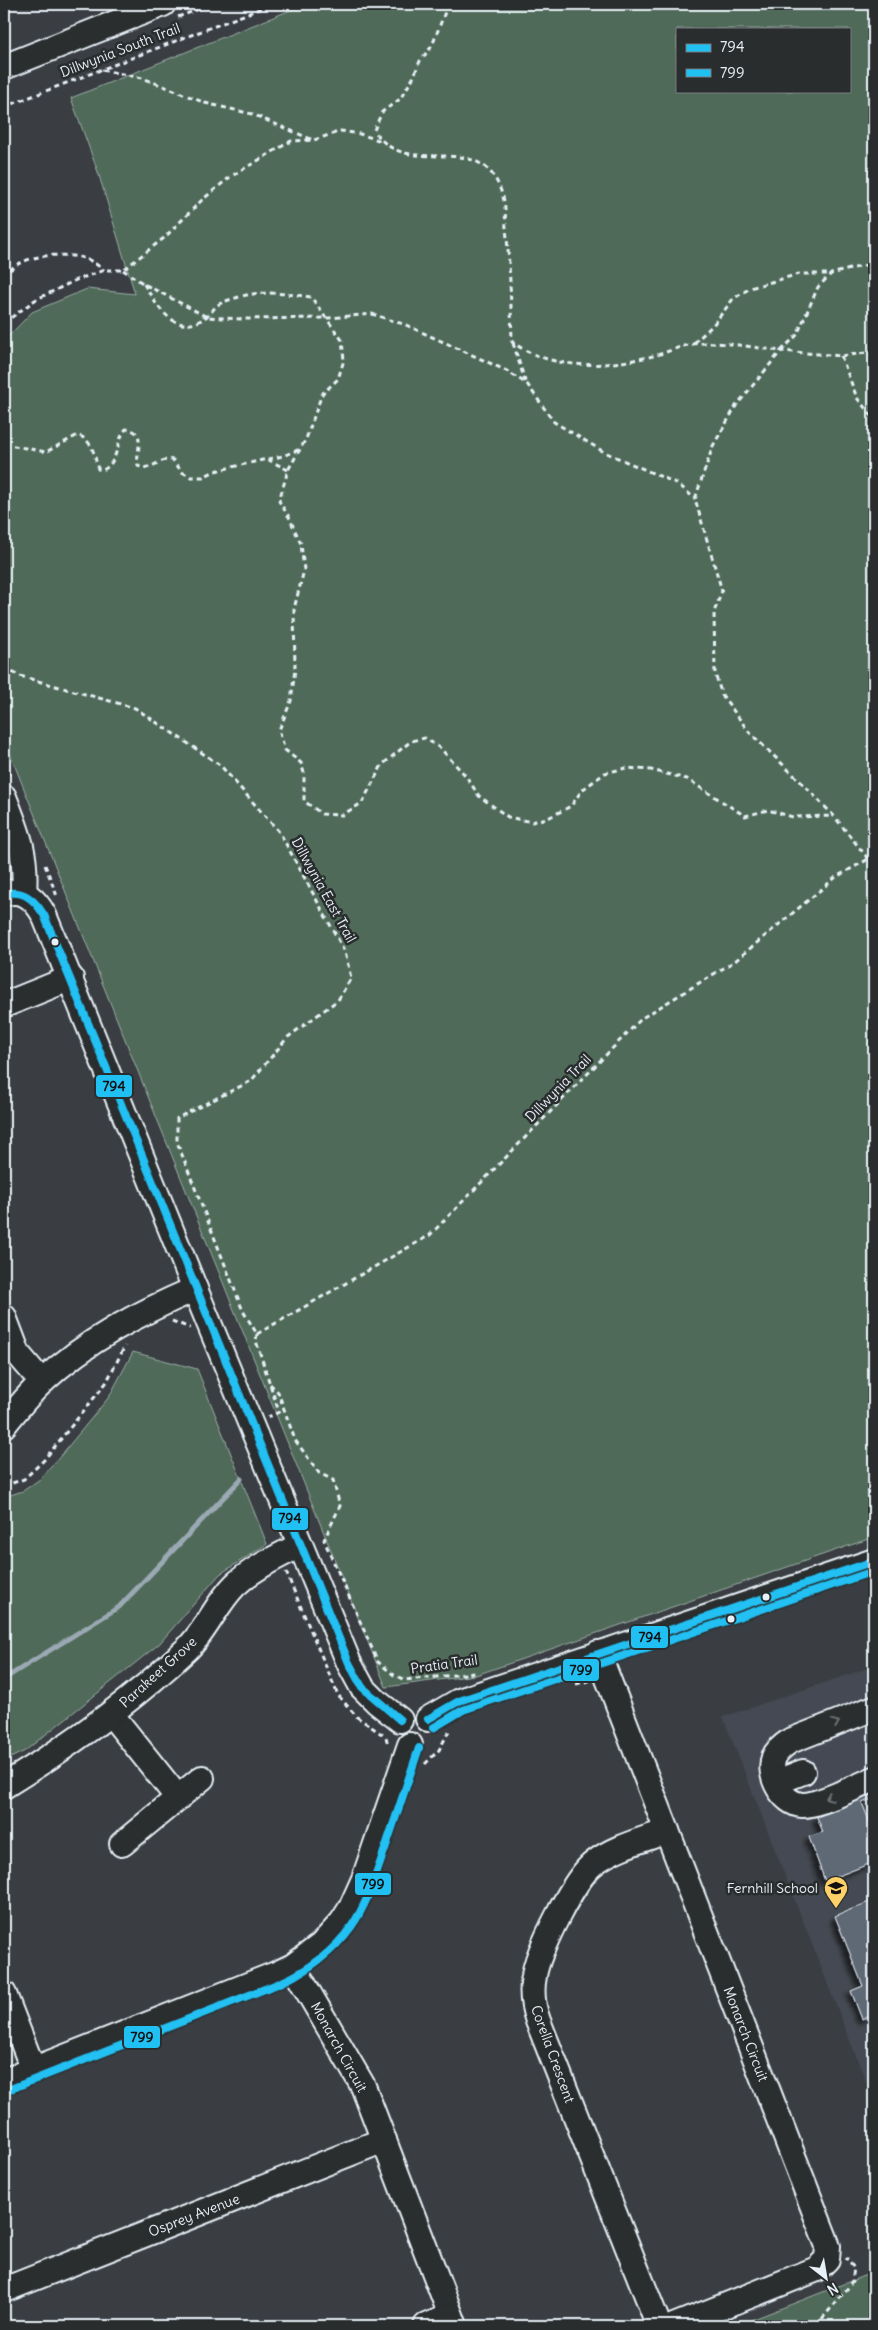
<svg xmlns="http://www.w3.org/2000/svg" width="878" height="2330" font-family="Delius,sans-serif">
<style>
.built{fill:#454a52}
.green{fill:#506a58;stroke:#9caea8;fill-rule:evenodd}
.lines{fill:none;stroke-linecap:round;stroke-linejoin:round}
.stream{stroke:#9ba9b4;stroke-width:5}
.building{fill:#5f6775;stroke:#e8f1f8;filter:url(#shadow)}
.minor-casing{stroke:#e8f1f8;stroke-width:28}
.path{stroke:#e8f1f8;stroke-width:3;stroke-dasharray:5 4;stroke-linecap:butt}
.minor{stroke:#2a2d2e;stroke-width:24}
.bus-1-casing{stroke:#2a2d2e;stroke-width:11}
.bus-2-casing{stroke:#2a2d2e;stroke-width:11}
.bus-1{stroke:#20c0f3;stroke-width:8}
.bus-2{stroke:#20c0f3;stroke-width:8}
.oneway{stroke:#6c7275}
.bus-dot{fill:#e8f1f8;stroke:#2a2d2e;stroke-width:2}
.labels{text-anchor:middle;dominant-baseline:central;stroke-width:5;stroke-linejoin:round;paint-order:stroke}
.street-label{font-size:14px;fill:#e8f1f8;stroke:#2a2d2e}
.poi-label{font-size:14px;fill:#e8f1f8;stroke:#2a2d2e;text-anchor:end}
.line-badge{stroke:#2a2d2e;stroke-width:2}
.pale-badge-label{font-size:14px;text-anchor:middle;font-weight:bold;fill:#111}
</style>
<defs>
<filter id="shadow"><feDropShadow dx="-4.5" dy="4.5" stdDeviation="2.5" flood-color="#0009"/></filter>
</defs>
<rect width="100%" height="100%" fill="#3a3e43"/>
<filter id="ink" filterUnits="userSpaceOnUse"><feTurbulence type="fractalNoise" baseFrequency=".02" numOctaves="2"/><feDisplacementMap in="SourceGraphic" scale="10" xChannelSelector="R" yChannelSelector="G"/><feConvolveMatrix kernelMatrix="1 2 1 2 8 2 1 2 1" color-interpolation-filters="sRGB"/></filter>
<g filter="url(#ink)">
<!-- built -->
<path class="built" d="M 874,1666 L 874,2102 L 723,1717 Z"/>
<!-- green -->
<g class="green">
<path d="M 306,4 L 874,4 L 874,1537 L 476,1675 L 386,1687 L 4,739 L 4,341 L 32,312 L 87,289 L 135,294 L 98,172 L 71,98 ZM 677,29 L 849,29 L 849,91 L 677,91 Z"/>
<path d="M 133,1352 L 197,1369 L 267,1544 L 220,1574 L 159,1644 L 25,1751 L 4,1761 L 4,1497 L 23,1491 L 40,1479 L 53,1465 L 109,1397 Z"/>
<path d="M 874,2272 L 874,2326 L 736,2326 Z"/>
</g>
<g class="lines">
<!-- stream -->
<path class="stream" d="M 4,1679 L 119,1607 L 241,1479"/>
</g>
<!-- building -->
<g class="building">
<path d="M 874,1794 L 874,1798 L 862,1803 L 874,1833 L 874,1862 L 825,1881 L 809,1837 L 823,1832 L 817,1817 Z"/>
<path d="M 874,1900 L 874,2014 L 862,2019 L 851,1991 L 863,1986 L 835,1916 Z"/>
</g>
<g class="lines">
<!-- minor casing -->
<g class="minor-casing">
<g id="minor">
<path d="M 4,67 L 163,4"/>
<path d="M 4,797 C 18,833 27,853 24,893"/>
<path d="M 4,894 C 23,887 35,899 44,915 L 195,1289 L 349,1663 L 362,1687 L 377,1702 L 400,1720"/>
<path d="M 4,1005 L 71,978"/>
<path d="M 4,1317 L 18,1354 L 42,1382"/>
<path d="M 4,1425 C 16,1410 28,1395 42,1382 C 87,1340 139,1313 195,1289"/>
<path d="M 598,1653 L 828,2246 L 827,2259 L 817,2269 L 674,2326"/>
<path d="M 874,1708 L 790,1741 C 784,1745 777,1750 774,1757 C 767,1775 783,1804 802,1805 C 817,1806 858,1786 874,1779"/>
<path d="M 111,1714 L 178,1798"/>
<path d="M 428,1719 L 459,1701 L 874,1561"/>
<path d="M 777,1782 L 803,1772"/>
<path d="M 4,1786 C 69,1746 131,1702 187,1649 C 206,1631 216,1604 235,1585 C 253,1568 277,1557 300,1545"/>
<path d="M 122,1844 L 202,1778"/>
<path d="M 293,1966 L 363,2086 L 455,2326"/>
<path d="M 4,1994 L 33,2069"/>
<path d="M 4,2081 L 276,1974 L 293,1966 L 321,1945 L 342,1922 L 351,1908 L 364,1879 L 410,1745"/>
<path d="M 4,2290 L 384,2140"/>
<path d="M 426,2326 L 451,2316"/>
<path d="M 659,2326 L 538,2021 C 533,2007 531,1991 534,1976 C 537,1952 574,1878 594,1863 C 614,1847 643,1840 667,1831"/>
</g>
</g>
<!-- path -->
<g class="path">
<path d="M 448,4 L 432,46 L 420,61 L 413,78 L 400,99 L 382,112 L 374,130 C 407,184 480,124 502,194 C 506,204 505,217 506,228 C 510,266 511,304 512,342 C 554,372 605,367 653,356 C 666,353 679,346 693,344 C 719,340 755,348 781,351 L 797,335 L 818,287 L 831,274 L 874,263"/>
<path d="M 178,17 L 212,4"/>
<path d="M 102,70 L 142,78 L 174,90 L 205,103 L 252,114 L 313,140"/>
<path d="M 4,107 L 272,4"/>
<path d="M 123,270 L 144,284 L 207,317 L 241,319 L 329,318 L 372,314 L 406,325 L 505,370 L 527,384 L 554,422 L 604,452 L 678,484 L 695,499"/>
<path d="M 4,277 C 19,254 59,252 84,258 C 91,260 98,266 104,270"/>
<path d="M 144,284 C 157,307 177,340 207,316 C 211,313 214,308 218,305 C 223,301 233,299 239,297 C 261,290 289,294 311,297 L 342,340 L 344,360 L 338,379 L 322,394 L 306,439 L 288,470 L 279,501 L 289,517 L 301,544 L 304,570 L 294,609 L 295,669 L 291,701 L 279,730 L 285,750 L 301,763 L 304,773 L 304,801 L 322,814 L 342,815 L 362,803 L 382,765 L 411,741 L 425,738 L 440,748 L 466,776 L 479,796 L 508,817 L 532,822 L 550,817 L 571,806 L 582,790 L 605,773 L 626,768 L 651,770 L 687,779 L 745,816 L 768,810 L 793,817 L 834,816"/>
<path d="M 4,323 L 35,300 L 76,280 L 105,270 L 123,270 L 164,238 L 202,200 L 230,177 L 291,141 L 314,140 L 341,131 L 360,134 L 381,141"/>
<path d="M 513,343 L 526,384"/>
<path d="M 694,343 L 713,325 L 733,299 L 750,288 L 799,274 L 831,274"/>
<path d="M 874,352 L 841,356 L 781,351 L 736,406 L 713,446 L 695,499 L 722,591 L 714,612 L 715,674 L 722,695 L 749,732 L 799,780 L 834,816 L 874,866"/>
<path d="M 841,356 L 857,398 L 874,419"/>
<path d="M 4,444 L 46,452 L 78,435 C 93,441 94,454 98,469 L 103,470 C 119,462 115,442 126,429 C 148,431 135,452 138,466 C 152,472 159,457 173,460 L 182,472 L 191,477 L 203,477 L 215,471 L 267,459 L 288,470"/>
<path d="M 268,459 L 283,456 L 300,449"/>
<path d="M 4,668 L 20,676 L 135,708 L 220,765 L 280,833 L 345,952 L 351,978 L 338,1000 L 288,1037 L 251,1081 L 177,1118 L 177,1142 L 243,1311 L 257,1334"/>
<path d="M 4,762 L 10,778"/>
<path d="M 45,865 L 57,896"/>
<path d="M 172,1321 L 190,1328"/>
<path d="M 257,1334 L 430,1235 L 642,1018 L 735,961 L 836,877 L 874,856"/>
<path d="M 257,1334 L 256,1341 L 279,1412 L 268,1417"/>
<path d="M 270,1384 L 278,1392 L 295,1440 L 319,1473 L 333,1480 L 340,1506 L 324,1540 L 378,1662 L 394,1675 L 405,1680 L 475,1673"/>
<path d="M 4,1486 L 24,1479 L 44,1460 L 106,1383 L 125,1346"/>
<path d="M 286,1572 L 338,1695 L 357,1717 L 386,1737 L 388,1745"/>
<path d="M 576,1684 L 589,1681"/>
<path d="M 425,1764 L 439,1750 L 449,1731"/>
<path d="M 816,2326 L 847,2289 L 852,2281 L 854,2268 L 846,2258"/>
</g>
<!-- minor -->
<use href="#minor" class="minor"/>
<!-- bus-1 casing -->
<g class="bus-1-casing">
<g id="bus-1">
<path d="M 4,894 C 23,889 34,899 44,915 L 349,1663 L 362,1687 L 400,1720"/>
<path d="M 428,1719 L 459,1701 L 874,1561"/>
</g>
</g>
<!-- bus-2 casing -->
<g class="bus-2-casing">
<g id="bus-2">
<path d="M 433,1728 L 463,1710 L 874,1571"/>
<path d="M 8,2090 L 280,1983 C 307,1971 333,1952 351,1927 C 368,1903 376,1874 386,1846 C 397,1814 408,1781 419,1748"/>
</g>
</g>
<!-- bus-1 -->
<use href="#bus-1" class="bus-1"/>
<!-- bus-2 -->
<use href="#bus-2" class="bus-2"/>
</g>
<!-- one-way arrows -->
<defs><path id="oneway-chevron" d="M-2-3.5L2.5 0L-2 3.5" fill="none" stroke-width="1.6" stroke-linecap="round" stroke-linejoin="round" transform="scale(1.25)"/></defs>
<g class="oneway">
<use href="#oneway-chevron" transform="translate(836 1723) rotate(-22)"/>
<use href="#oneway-chevron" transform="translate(829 1797) rotate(158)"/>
</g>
</g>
<!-- icons -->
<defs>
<g id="school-pin" transform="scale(1.25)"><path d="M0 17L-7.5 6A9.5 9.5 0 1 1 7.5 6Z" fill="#ffd166" stroke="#2a2d2e"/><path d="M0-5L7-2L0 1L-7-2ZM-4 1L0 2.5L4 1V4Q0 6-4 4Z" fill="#111"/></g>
</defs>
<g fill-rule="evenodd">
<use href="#school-pin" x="836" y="1888"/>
</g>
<!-- markers -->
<g class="bus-dot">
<circle cx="55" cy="942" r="4.5"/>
<circle cx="766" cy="1597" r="4.5"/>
<circle cx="731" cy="1619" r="4.5"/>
</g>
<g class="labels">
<!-- street labels -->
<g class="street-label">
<text transform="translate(120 50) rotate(-21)">Dillwynia South Trail</text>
<text transform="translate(324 890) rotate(61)">Dillwynia East Trail</text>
<text transform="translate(558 1088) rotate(-46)">Dillwynia Trail</text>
<text transform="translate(444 1664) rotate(-8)">Pratia Trail</text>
<text transform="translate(158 1672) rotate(-42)">Parakeet Grove</text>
<text transform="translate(746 2034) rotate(69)">Monarch Circuit</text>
<text transform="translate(339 2047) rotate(61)">Monarch Circuit</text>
<text transform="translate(553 2054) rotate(70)">Corella Crescent</text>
<text transform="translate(194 2215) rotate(-21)">Osprey Avenue</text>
</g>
<!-- poi labels -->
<g class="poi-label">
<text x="818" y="1888">Fernhill School</text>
</g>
</g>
<g class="line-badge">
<rect x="95" y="1074" width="38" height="24" rx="5" fill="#20c0f3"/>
<rect x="271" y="1507" width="38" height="24" rx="5" fill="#20c0f3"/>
<rect x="630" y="1625" width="39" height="24" rx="5" fill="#20c0f3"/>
<rect x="562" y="1658" width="38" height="24" rx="5" fill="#20c0f3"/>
<rect x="354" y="1872" width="38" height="24" rx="5" fill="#20c0f3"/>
<rect x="123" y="2025" width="38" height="24" rx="5" fill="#20c0f3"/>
</g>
<g class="pale-badge-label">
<text x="114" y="1091">794</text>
<text x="290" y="1523">794</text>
<text x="650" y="1642">794</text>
<text x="581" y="1675">799</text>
<text x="373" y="1889">799</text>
<text x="142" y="2042">799</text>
</g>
<!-- margin -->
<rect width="878" height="2330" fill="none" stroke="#2a2d2e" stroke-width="20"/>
<rect x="10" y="10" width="858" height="2310" fill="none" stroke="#e8f1f8" stroke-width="2" filter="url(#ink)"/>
<!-- legend -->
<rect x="676" y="28" width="175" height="65" fill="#2a2d2e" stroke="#767b7f"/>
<rect x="686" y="44" width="25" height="8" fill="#20c0f3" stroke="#767b7f"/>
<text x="720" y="52" font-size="15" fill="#e8f1f8">794</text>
<rect x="686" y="69" width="25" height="8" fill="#20c0f3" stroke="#767b7f"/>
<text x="720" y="78" font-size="15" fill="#e8f1f8">799</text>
<!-- north arrow -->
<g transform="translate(826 2278) rotate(149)" stroke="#2a2d2e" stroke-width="4" paint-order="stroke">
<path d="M0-4L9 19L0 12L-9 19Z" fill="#e8f1f8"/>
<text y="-8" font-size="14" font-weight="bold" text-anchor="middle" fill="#e8f1f8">N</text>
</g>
</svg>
